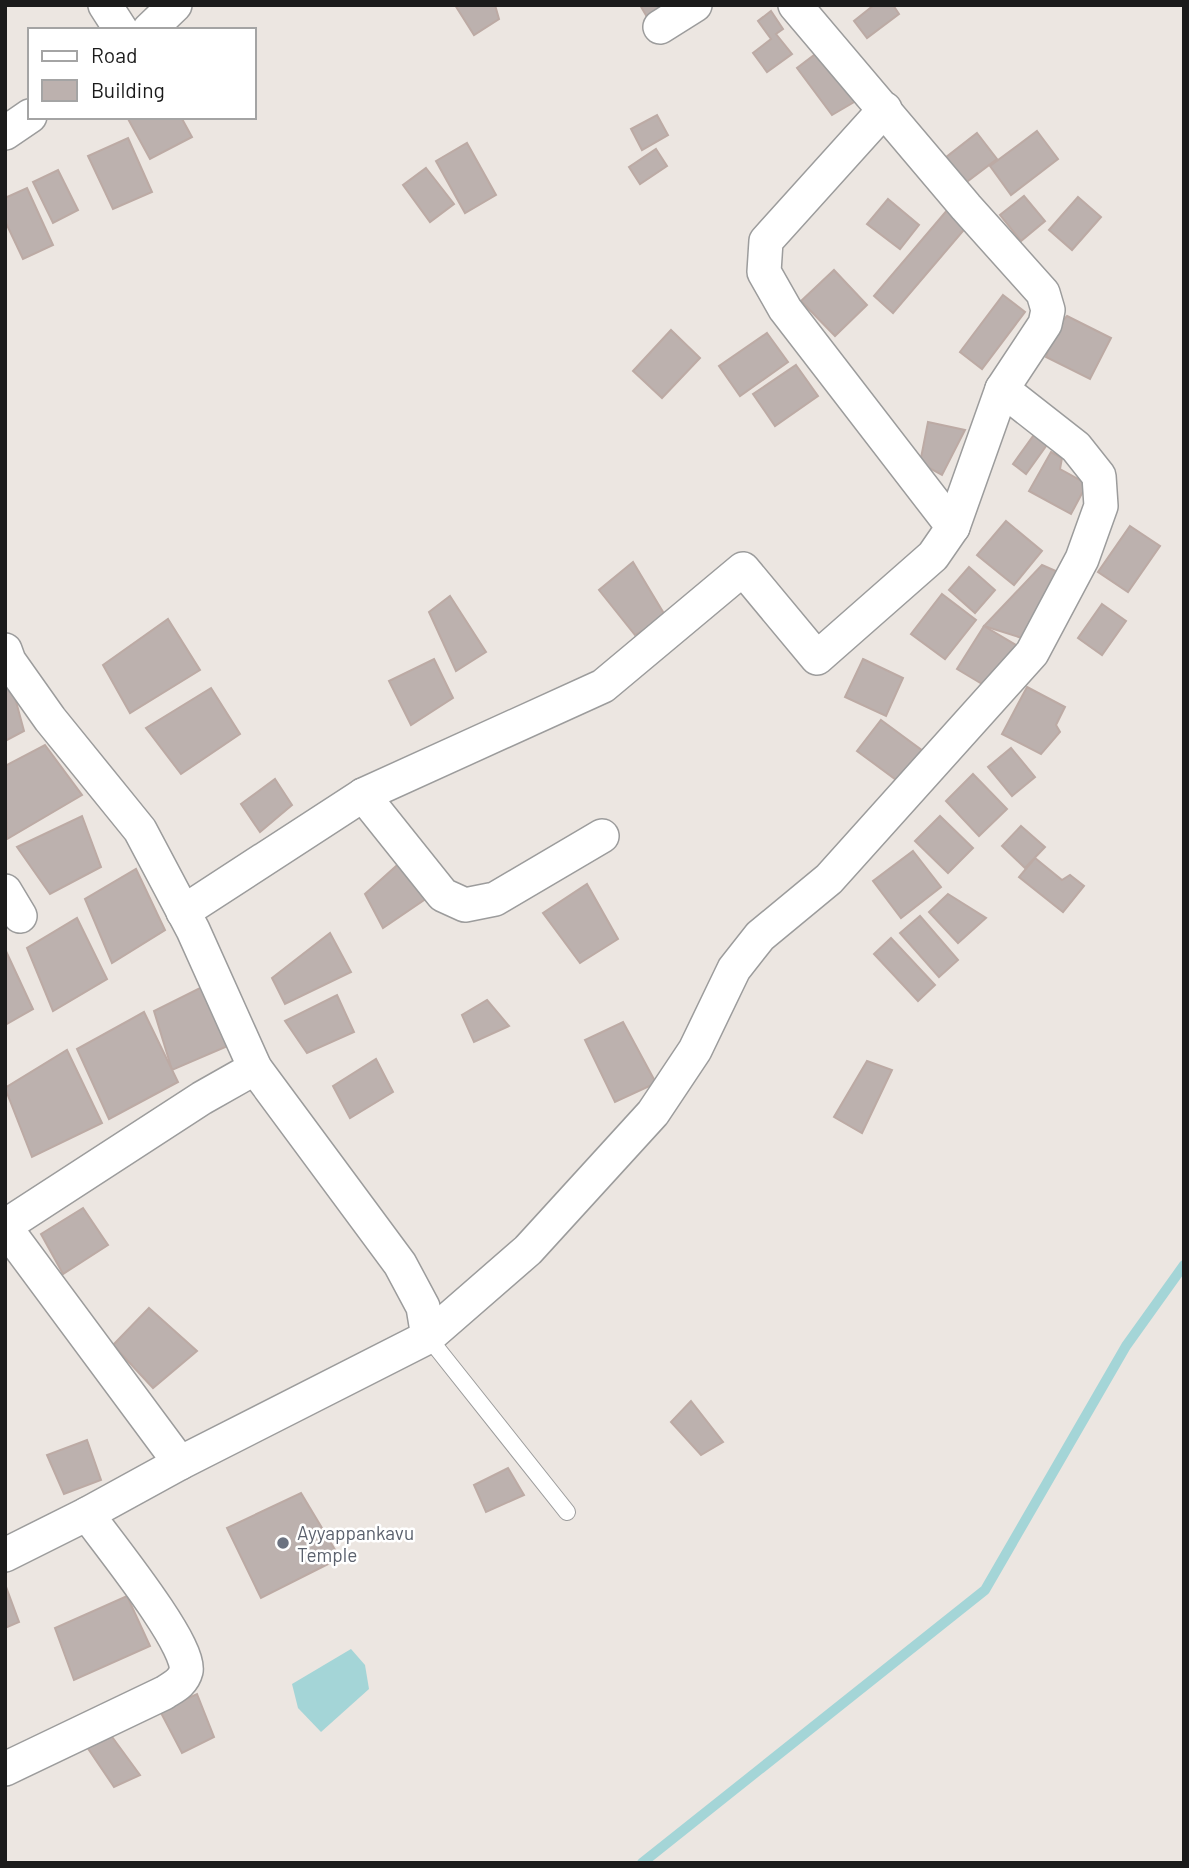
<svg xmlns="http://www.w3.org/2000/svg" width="1189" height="1868" font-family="Barlow,sans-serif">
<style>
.water{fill:#a4d5d7}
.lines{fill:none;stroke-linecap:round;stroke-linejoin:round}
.stream{stroke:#a4d5d7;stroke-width:10}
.building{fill:#bcb1ae;stroke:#bcaaa4;stroke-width:2}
.service-casing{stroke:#9c9c9c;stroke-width:18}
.minor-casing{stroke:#9c9c9c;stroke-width:36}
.service{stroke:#fff;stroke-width:16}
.minor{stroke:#fff;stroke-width:33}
.worship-dot{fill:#6b7280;stroke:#fff;stroke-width:2.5}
.labels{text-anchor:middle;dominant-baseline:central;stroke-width:5;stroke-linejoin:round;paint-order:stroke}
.worship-label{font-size:19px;fill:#5b616d;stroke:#fff;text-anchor:start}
</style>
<rect width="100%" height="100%" fill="#ece6e1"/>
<!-- water -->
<path class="water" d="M 351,1649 L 365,1665 L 369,1689 L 321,1732 L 298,1708 L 292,1684 Z"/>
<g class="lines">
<!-- stream -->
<path class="stream" d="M 642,1863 L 985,1590 L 1126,1346 L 1184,1265"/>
</g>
<!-- building -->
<g class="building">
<path d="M 455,5 L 495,5 L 499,19 L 474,35 Z"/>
<path d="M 640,5 L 672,5 L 647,17 Z"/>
<path d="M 874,5 L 893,5 L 899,14 L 867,38 L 854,21 Z"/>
<path d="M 771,11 L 783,29 L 776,34 L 792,54 L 767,72 L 753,53 L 771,39 L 758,21 Z"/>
<path d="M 826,46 L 861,98 L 832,115 L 797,68 Z"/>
<path d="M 657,115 L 668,135 L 642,150 L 631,129 Z"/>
<path d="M 127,117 L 181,117 L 192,137 L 150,159 Z"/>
<path d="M 1037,131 L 1058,159 L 1011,195 L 990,166 Z"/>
<path d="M 977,133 L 997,159 L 956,190 L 936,165 Z"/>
<path d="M 128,138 L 152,192 L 113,209 L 88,156 Z"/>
<path d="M 467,143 L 496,195 L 465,213 L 436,161 Z"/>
<path d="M 656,149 L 667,166 L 640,184 L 629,167 Z"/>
<path d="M 426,168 L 454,204 L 430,222 L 403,185 Z"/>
<path d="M 58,170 L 78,210 L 53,223 L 33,182 Z"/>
<path d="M 27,188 L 53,245 L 23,259 L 5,221 L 5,198 Z"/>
<path d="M 1024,196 L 1045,221 L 1021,241 L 1000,215 Z"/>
<path d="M 1078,197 L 1101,217 L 1072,250 L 1049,230 Z"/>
<path d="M 888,199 L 919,225 L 900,249 L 867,224 Z"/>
<path d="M 949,208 L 969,224 L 893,313 L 874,296 Z"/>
<path d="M 834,270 L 867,305 L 835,336 L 801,301 Z"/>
<path d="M 1003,295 L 1025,312 L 982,369 L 960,352 Z"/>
<path d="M 1067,316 L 1111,338 L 1090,379 L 1046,357 L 1055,329 Z"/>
<path d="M 671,330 L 700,358 L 662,398 L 633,371 Z"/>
<path d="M 767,333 L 788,362 L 740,396 L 719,366 Z"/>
<path d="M 796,365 L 818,396 L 775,426 L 753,394 Z"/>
<path d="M 928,422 L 965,430 L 942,475 L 920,463 Z"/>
<path d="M 1036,432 L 1049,442 L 1026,474 L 1013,464 Z"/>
<path d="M 1051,452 L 1062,458 L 1060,469 L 1087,484 L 1071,514 L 1029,491 Z"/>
<path d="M 1006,521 L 1042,551 L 1014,585 L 977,555 Z"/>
<path d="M 1130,526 L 1160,546 L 1128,592 L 1098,572 Z"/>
<path d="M 633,562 L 666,617 L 635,635 L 599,590 Z"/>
<path d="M 1042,565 L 1067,576 L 1025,639 L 984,626 Z"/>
<path d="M 969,567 L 995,590 L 975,613 L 949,590 Z"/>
<path d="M 942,594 L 976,620 L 945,659 L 911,634 Z"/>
<path d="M 450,596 L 486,652 L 456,671 L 429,612 Z"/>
<path d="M 1102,604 L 1126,621 L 1102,655 L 1078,638 Z"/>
<path d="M 168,619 L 200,670 L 130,713 L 103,665 Z"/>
<path d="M 984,626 L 1021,648 L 992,690 L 957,669 Z"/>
<path d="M 434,659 L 453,698 L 411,725 L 389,681 Z"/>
<path d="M 863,659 L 903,678 L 886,716 L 845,697 Z"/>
<path d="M 7,668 L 24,731 L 5,741 L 5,669 Z"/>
<path d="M 1027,687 L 1065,707 L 1056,725 L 1060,732 L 1041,754 L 1002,734 Z"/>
<path d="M 211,688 L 240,734 L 181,774 L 146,728 Z"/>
<path d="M 881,720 L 923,751 L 899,782 L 857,751 Z"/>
<path d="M 45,745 L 82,795 L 7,839 L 5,766 Z"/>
<path d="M 1011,748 L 1035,777 L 1012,796 L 988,767 Z"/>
<path d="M 973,774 L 1007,809 L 979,836 L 946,801 Z"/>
<path d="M 275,779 L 292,805 L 260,832 L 241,804 Z"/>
<path d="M 82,816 L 101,867 L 50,894 L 17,847 Z"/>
<path d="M 940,816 L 973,848 L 948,873 L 915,841 Z"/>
<path d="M 1021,826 L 1045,847 L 1025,868 L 1002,846 Z"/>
<path d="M 913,851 L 941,887 L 901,918 L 873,881 Z"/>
<path d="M 405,858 L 430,896 L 383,928 L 365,894 Z"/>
<path d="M 1035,858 L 1062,880 L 1070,875 L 1084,886 L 1063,912 L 1019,877 Z"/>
<path d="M 136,869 L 165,930 L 112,963 L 85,899 Z"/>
<path d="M 587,884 L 618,939 L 580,963 L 543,913 Z"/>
<path d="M 948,894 L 986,918 L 958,943 L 929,912 Z"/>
<path d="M 920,916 L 958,960 L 939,977 L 900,933 Z"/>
<path d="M 77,918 L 107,979 L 53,1011 L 27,948 Z"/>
<path d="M 330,933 L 351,972 L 285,1004 L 272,978 Z"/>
<path d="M 891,938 L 935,985 L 918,1001 L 874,954 Z"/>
<path d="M 5,949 L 33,1009 L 5,1025 Z"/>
<path d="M 208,984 L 237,1042 L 172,1070 L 154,1011 Z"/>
<path d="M 337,995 L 354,1032 L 307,1053 L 285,1021 Z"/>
<path d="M 487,1000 L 509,1026 L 474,1042 L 462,1015 Z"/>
<path d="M 144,1012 L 178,1082 L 109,1119 L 77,1049 Z"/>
<path d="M 623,1022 L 656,1083 L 615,1102 L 585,1040 Z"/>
<path d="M 67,1050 L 102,1123 L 32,1157 L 5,1088 Z"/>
<path d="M 376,1059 L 393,1092 L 350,1118 L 333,1086 Z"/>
<path d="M 867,1061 L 892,1070 L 862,1133 L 834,1117 Z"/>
<path d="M 83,1208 L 108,1245 L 63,1274 L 41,1234 Z"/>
<path d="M 149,1308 L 197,1351 L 153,1388 L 113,1345 Z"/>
<path d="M 691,1401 L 723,1442 L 701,1455 L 671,1422 Z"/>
<path d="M 87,1440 L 101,1480 L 64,1494 L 47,1455 Z"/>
<path d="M 508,1468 L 524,1495 L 486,1512 L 474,1485 Z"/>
<path d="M 301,1493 L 340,1558 L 261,1598 L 227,1528 Z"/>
<path d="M 5,1584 L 19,1622 L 5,1628 Z"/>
<path d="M 127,1596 L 150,1646 L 74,1680 L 55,1628 Z"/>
<path d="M 197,1694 L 214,1737 L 182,1753 L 160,1711 Z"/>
<path d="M 107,1730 L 140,1775 L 114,1787 L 85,1744 Z"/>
</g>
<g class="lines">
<!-- service casing -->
<g class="service-casing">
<path id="service" d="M 428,1337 L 567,1512"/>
</g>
<!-- minor casing -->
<g class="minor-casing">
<g id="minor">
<path d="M 105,5 L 121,30"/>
<path d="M 660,27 L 695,5"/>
<path d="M 149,30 L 175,5"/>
<path d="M 885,109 L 766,241 L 764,272 L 785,309 L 953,527"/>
<path d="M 5,133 L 30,116"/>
<path d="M 5,650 L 9,661 L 50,719 L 140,830 L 193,930 L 255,1068 L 400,1264 L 423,1307 L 428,1337 L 180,1463 L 87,1514 C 105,1539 192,1646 186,1671 C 183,1683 173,1687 164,1693 L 5,1769"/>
<path d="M 363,795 L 443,895 L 465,905 L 495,899 L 602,836"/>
<path d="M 5,891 L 20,916"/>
<path d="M 183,912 L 363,795 L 603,686 L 743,569 L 817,658 L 933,556 L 953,527 L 1002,389 L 1045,324 L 1048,310 L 1043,293 L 966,207 L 795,5"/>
<path d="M 5,1226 L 202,1098 L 255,1068"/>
<path d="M 5,1227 L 180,1463"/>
<path d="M 428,1337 L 528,1250 L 653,1113 L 695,1050 L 734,969 L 760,936 L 829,879 L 1032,653 L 1082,559 L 1101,506 L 1099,476 L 1076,447 L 1002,389"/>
<path d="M 5,1555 L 87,1514"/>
</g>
</g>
<!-- service -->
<use href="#service" class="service"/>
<!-- minor -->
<use href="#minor" class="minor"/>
</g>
<!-- markers -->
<circle class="worship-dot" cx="283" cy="1543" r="7"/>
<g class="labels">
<!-- worship labels -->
<g class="worship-label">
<text x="297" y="1532">Ayyappankavu<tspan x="297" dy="22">Temple</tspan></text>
</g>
</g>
<!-- border -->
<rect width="1189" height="1868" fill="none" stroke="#1b1b1b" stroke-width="14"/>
<!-- legend -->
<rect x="28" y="28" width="228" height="91" fill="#ffffff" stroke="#a4a4a4" stroke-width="2"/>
<rect x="42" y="51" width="35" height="10" fill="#ffffff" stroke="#a4a4a4" stroke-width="2"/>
<text x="91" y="63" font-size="21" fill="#1b1b1b">Road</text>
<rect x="42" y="80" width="35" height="21" fill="#bcb1ae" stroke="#a4a4a4" stroke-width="2"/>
<text x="91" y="98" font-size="21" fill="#1b1b1b">Building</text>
</svg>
